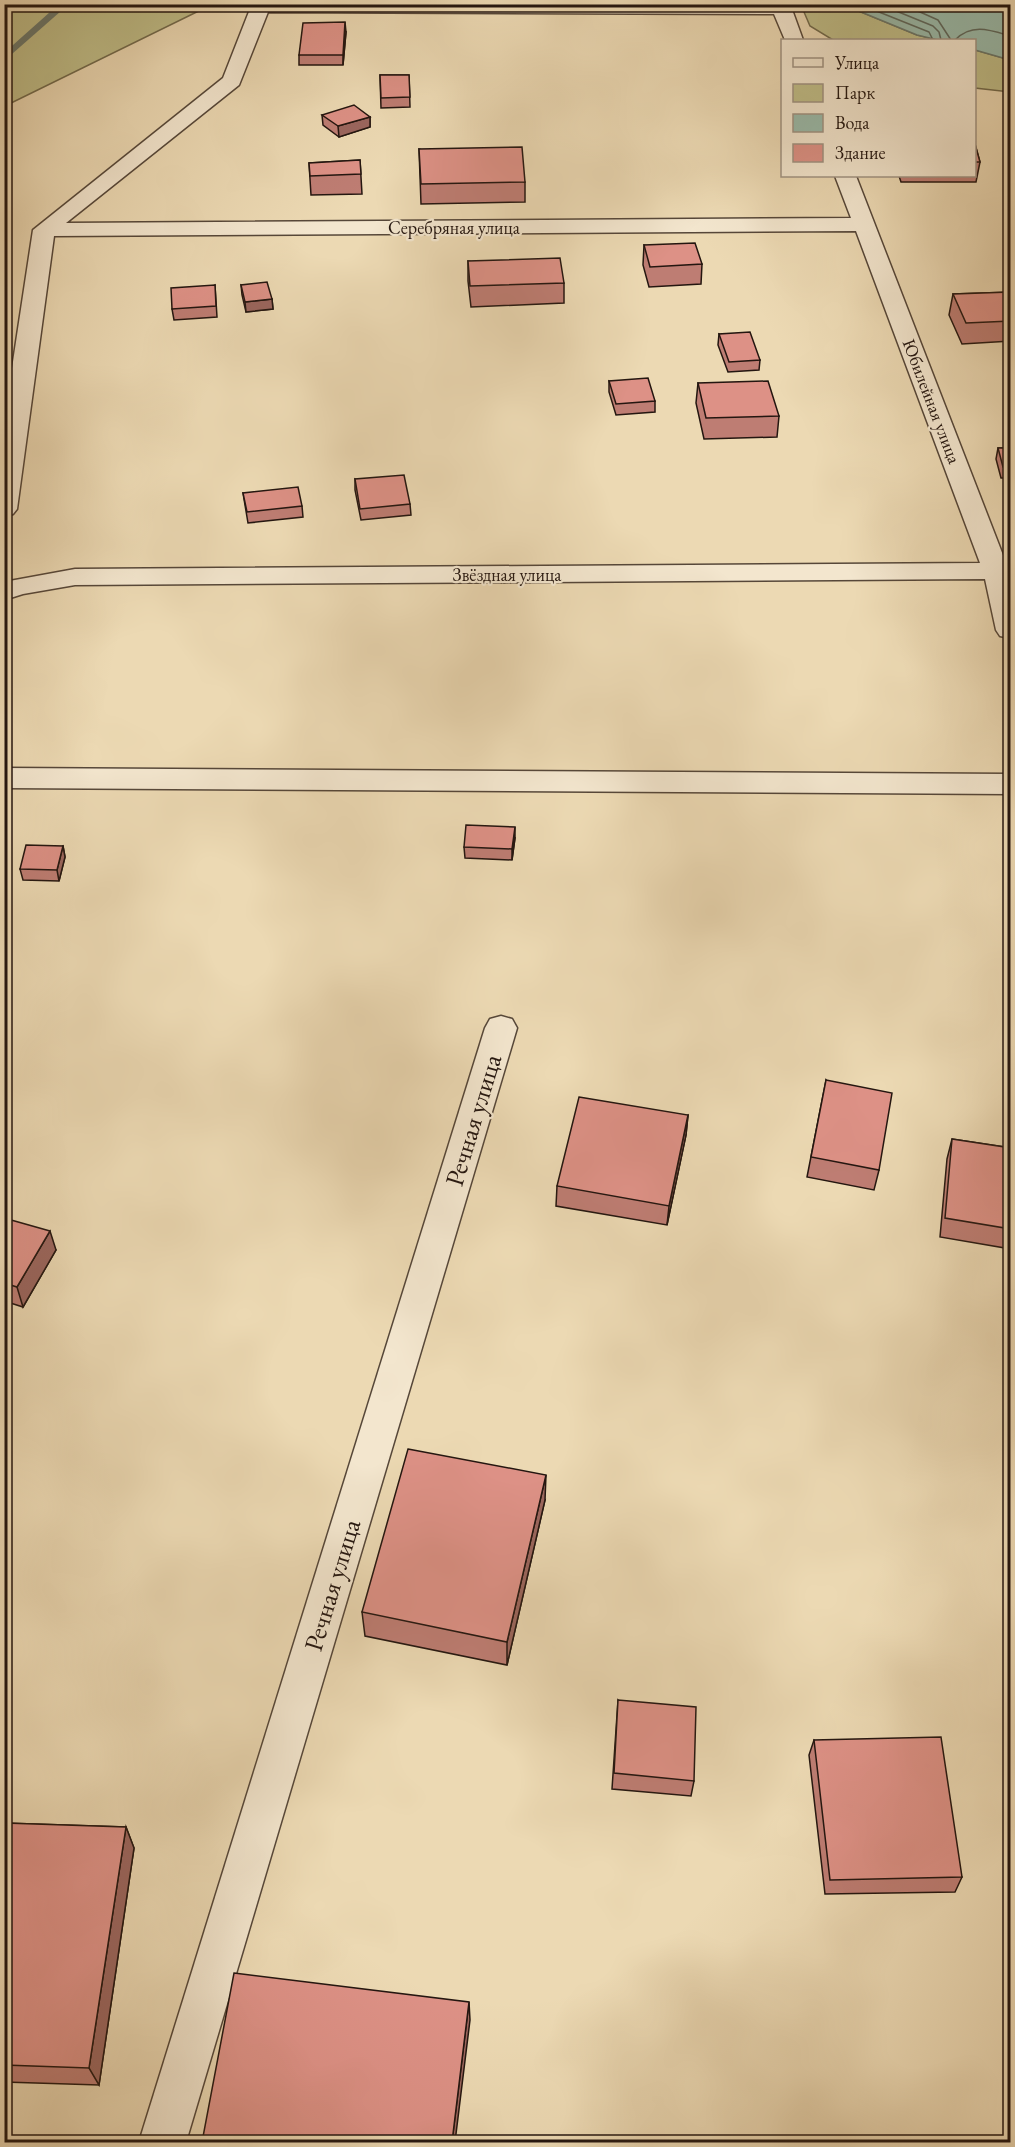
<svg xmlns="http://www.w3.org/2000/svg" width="1015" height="2147" font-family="'EB Garamond',serif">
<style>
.green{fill:#bfbd88;stroke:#726a4c;stroke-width:1.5}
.water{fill:#99baaa;stroke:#6a786c;stroke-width:1.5}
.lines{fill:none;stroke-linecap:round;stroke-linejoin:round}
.shore{stroke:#5e685d;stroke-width:1.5}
.stream{fill:#6a786c;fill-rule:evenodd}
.minor-casing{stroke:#564739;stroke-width:3}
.minor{fill:#f3e6ce;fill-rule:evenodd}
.wall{fill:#be7d73;stroke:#241610;stroke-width:1.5}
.shaded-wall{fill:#9b665e;stroke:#241610;stroke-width:1.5}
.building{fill:#dd9186;stroke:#241610;stroke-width:1.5}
.labels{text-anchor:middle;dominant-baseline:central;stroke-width:4.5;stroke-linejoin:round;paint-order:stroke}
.far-street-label{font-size:18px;fill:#241610;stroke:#f3e6ce}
.near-street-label{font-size:26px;fill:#241610;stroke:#f3e6ce}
</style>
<rect width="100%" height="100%" fill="#ecd9b3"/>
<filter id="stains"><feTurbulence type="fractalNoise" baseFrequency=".00333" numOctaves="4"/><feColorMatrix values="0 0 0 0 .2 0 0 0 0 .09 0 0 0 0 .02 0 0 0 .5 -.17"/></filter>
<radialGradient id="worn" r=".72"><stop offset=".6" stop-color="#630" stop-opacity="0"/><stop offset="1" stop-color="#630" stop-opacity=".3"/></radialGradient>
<!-- green -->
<g class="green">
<path d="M 5,4 L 211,4 L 211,5 L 5,106 Z"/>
<path d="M 801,5 L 844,5 L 917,35 L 938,40 L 833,40 L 810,26 Z"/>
<path d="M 975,50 L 1010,60 L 1010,92 L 975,88 Z"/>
</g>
<!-- water -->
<path class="water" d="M 844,5 L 1010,5 L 1010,60 L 975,50 L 974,40 L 938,40 L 917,35 Z"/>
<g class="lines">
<!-- shore -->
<g class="shore">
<path d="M 859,4 L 929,32 L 933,40"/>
<path d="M 879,4 L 933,26 L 939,32 L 941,40"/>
<path d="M 902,4 L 938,20 L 951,40"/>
<path d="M 955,40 C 972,23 990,30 1010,36"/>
</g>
<!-- stream -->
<path class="stream" d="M 59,4 L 69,4 L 4,61 L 4,53 Z"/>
<!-- minor casing -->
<g class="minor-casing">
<g id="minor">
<path d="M 252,4 L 790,4 L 803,40 L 785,40 L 774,14 L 268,12 L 239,85 L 66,223 L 851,218 L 835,176 L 856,176 L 1006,563 L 1010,563 L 1010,638 L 1000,636 L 996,630 L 985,579 L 75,585 L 23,594 L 4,600 L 4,582 L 75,569 L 980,563 L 856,231 L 54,236 L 17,509 L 13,514 L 4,517 L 4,421 L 33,230 L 223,78 Z"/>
<path d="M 4,768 L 1010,774 L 1010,794 L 4,788 Z"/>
<path d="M 501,1016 L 512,1019 L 517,1028 L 186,2142 L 139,2142 L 485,1028 L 490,1019 Z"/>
</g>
</g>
<!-- minor -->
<use href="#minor" class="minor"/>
</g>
<!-- wall -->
<g class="wall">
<path d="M 346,32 L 343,65 L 299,65 L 299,55 Z"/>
<path d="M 380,75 L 409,75 L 410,107 L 381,108 Z"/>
<path d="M 322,115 L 370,117 L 370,127 L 339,137 L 323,125 Z"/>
<path d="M 975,144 L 980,162 L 976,182 L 901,182 L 899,176 L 975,176 Z"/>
<path d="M 419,149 L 525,182 L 525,202 L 421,204 Z"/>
<path d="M 360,160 L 362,194 L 311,195 L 309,163 Z"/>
<path d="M 644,245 L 702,264 L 701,284 L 649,287 L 643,265 Z"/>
<path d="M 468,261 L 564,283 L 564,303 L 471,307 L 468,281 Z"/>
<path d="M 215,285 L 217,317 L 174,320 L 172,309 Z"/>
<path d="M 241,285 L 272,299 L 273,309 L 246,312 L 242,295 Z"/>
<path d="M 1011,292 L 1011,341 L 962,344 L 949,315 L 953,294 Z"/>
<path d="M 719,334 L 760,360 L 759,370 L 728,372 L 718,345 Z"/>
<path d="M 609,381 L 655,401 L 655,412 L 616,415 L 609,392 Z"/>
<path d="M 698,383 L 779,416 L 777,437 L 704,439 L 696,403 Z"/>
<path d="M 998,448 L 1011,448 L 1011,478 L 1001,478 L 996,459 Z"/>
<path d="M 355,479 L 410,504 L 411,515 L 361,520 L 355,490 Z"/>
<path d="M 243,493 L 302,506 L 303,517 L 248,523 Z"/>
<path d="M 515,838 L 512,860 L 465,858 L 464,847 Z"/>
<path d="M 63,846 L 65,857 L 59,881 L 23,880 L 20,869 Z"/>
<path d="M 826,1080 L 879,1170 L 874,1190 L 807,1177 Z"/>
<path d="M 688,1115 L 686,1135 L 667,1225 L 556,1206 L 557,1186 Z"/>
<path d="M 952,1139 L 1011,1148 L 1011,1249 L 940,1237 L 947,1159 Z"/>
<path d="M 4,1218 L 56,1250 L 23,1307 L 4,1301 Z"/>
<path d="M 545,1500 L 507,1665 L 365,1636 L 362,1612 Z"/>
<path d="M 618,1700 L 694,1781 L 691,1796 L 612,1789 Z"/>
<path d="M 814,1740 L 962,1877 L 955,1892 L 825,1894 L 809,1755 Z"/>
<path d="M 4,1823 L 126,1827 L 134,1848 L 99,2085 L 4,2082 Z"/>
</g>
<!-- shaded-wall -->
<g class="shaded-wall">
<path d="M 345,22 L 346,32 L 343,65 L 343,55 Z"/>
<path d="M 370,117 L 370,127 L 339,137 L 338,126 Z"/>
<path d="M 272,299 L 273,309 L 246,312 L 245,302 Z"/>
<path d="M 515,827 L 515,838 L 512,860 L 512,849 Z"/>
<path d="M 63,846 L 65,857 L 59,881 L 57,870 Z"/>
<path d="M 688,1115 L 686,1135 L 667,1225 L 669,1206 Z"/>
<path d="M 50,1231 L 56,1250 L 23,1307 L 17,1287 Z"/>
<path d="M 546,1475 L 545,1500 L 507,1665 L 507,1642 Z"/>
<path d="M 126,1827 L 134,1848 L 99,2085 L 89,2068 Z"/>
<path d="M 469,2002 L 470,2020 L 455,2142 L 452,2142 Z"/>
</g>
<!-- building -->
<g class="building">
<path d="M 345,22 L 343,55 L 299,55 L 303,23 Z"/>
<path d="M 380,75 L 409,75 L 410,97 L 381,98 Z"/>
<path d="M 354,105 L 370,117 L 338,126 L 322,115 Z"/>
<path d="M 975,144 L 980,162 L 975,162 Z"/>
<path d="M 522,147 L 525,182 L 421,184 L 419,149 Z"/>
<path d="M 360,160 L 361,174 L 310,176 L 309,163 Z"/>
<path d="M 695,243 L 702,264 L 650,267 L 644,245 Z"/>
<path d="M 560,258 L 564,283 L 470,286 L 468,261 Z"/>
<path d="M 267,282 L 272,299 L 245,302 L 241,285 Z"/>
<path d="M 215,285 L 216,306 L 172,309 L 171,288 Z"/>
<path d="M 1011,292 L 1011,321 L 966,323 L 953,294 Z"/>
<path d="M 750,332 L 760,360 L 729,362 L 719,334 Z"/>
<path d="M 648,378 L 655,401 L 616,404 L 609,381 Z"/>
<path d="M 768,381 L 779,416 L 706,418 L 698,383 Z"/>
<path d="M 998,448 L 1011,448 L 1011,467 L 1003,467 Z"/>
<path d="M 404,475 L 410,504 L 360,509 L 355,479 Z"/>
<path d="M 298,487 L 302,506 L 247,512 L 243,493 Z"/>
<path d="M 466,825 L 515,827 L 512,849 L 464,847 Z"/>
<path d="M 26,845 L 63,846 L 57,870 L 20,869 Z"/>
<path d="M 826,1080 L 892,1093 L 879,1170 L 811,1157 Z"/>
<path d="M 579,1097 L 688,1115 L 669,1206 L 557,1186 Z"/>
<path d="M 952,1139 L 1011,1148 L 1011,1229 L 945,1218 Z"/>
<path d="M 4,1218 L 50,1231 L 17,1287 L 4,1283 Z"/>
<path d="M 408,1449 L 546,1475 L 507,1642 L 362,1612 Z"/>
<path d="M 618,1700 L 696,1707 L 694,1781 L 614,1773 Z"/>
<path d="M 941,1737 L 962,1877 L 830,1880 L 814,1740 Z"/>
<path d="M 4,1823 L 126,1827 L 89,2068 L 4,2065 Z"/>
<path d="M 234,1973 L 469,2002 L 452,2142 L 202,2142 Z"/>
</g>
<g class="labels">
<!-- far-street labels -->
<g class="far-street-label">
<text x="454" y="227">Серебряная улица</text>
<text transform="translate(932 401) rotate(69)">Юбилейная улица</text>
<text x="507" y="574">Звёздная улица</text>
</g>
<!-- near-street labels -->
<g class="near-street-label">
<text transform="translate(473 1120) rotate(-73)">Речная улица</text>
<text transform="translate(332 1585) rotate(-73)">Речная улица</text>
</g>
</g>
<!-- margin -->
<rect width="1015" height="2147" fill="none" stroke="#ecd9b3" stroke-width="24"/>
<rect x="6" y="6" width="1003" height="2135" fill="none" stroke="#241610" stroke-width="3"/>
<rect x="12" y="12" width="991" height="2123" fill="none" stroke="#241610" stroke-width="1.5"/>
<!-- legend -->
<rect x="781" y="39" width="195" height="138" fill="#f3e6ce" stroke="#a09382" stroke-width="1.5"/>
<rect x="793" y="58" width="30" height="9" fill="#f3e6ce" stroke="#a09382" stroke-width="1.5"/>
<text x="835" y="69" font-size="18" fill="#241610">Улица</text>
<rect x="793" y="84" width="30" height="18" fill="#bfbd88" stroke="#a09382" stroke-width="1.5"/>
<text x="835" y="99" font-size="18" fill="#241610">Парк</text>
<rect x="793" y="114" width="30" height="18" fill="#99baaa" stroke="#a09382" stroke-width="1.5"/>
<text x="835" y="129" font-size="18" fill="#241610">Вода</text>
<rect x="793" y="144" width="30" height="18" fill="#dd9186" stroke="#a09382" stroke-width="1.5"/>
<text x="835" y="159" font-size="18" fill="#241610">Здание</text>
<rect width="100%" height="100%" filter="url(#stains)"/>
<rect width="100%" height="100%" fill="url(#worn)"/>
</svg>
